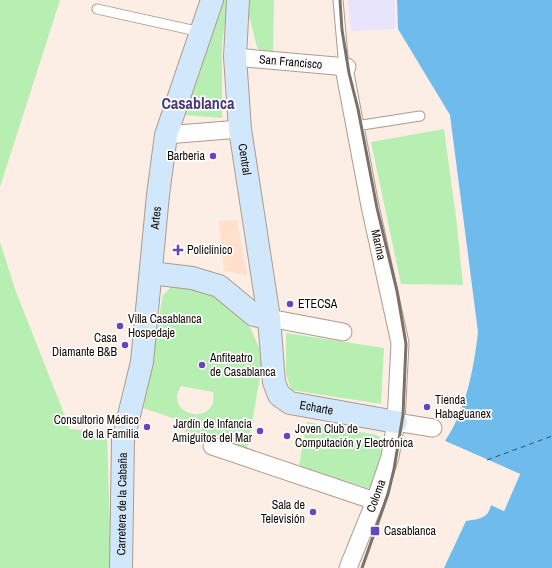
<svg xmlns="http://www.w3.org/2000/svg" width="552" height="568" font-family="'Archivo Narrow',sans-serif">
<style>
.industrial{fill:#e7e4fb}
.built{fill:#fee0cc}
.green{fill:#b6efb1;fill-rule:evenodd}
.water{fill:#6ebbec}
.pier{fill:#fceee5}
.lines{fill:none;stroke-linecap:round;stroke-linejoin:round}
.ferry{stroke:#1f597a;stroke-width:1;stroke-dasharray:5 4;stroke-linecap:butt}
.lane-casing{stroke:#af9a8b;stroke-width:11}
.street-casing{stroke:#af9a8b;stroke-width:19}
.secondary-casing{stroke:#af9a8b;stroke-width:24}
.lane{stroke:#fff;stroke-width:9}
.street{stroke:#fff;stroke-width:17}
.secondary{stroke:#d1e8fc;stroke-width:22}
.rail{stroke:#7b716a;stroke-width:3}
.poi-dot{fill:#6646be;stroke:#fff;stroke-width:1.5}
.labels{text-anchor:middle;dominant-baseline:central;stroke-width:3.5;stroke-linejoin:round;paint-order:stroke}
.street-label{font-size:12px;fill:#110a05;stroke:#fff}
.poi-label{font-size:12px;fill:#110a05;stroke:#fff;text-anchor:start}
.district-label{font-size:16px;font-weight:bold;fill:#483b78;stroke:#fff}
</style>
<rect width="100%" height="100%" fill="#fceee5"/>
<!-- industrial -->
<path class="industrial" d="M 348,0 L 395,0 L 395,29 L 351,31 Z"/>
<!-- built -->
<path class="built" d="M 237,220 L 247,275 L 224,271 L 219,221 Z"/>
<!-- green -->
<g class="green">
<path d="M 0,0 L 60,0 L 0,187 Z"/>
<path d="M 222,0 L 228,0 L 222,44 L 222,118 L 184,115 Z"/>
<path d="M 245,0 L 274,0 L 273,51 L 262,53 L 257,47 Z"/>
<path d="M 444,129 L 456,217 L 463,285 L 401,284 L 371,142 Z"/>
<path d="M 0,242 L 15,289 L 70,429 L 107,432 L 111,568 L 0,568 Z"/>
<path d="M 172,286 L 202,289 L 224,299 L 242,317 L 251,329 L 259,348 L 262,367 L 247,449 L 188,438 L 181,421 L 143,408 L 163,295 ZM 181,386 L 213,392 C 219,428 162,416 181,386 Z"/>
<path d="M 286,333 L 384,348 L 381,404 L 291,390 L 286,374 Z"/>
<path d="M 307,422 L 377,435 L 386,442 L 371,489 L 299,466 Z"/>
</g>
<!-- water -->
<path class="water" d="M 397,0 L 552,0 L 552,568 L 444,568 L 466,521 C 478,519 488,519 491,505 L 504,511 L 520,474 L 445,441 C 466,410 474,368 478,332 L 450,115 L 398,29 Z"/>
<!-- pier -->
<path class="pier" d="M 445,441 L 520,474 L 504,511 L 491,505 L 491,503 L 503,508 L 517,475 L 444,442 Z"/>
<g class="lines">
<!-- ferry -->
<path class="ferry" d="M 487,460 L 552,436"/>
<!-- lane casing -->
<g class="lane-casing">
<g id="lane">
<path d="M 338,0 L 344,68"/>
<path d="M 97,9 L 201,32"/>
<path d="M 356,126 L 420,116"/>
</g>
</g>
<!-- street casing -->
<g class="street-casing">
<g id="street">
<path id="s1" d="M 235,57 L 347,67"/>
<path id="s2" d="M 344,68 L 370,206 L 400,343 L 396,422 L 390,457 L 375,501 L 348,568"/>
<path d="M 166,135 L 240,129"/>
<path d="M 269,318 L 343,332"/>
<path d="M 396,422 L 433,428"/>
<path d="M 212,446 L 375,501"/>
</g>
</g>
<!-- secondary casing -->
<g class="secondary-casing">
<g id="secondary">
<path id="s3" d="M 238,0 L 235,57 L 240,129 L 269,318 L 274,382 L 279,395 L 290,403 L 396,422"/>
<path d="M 151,273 L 192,278 L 219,286 L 254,315 L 269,318"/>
<path id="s4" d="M 121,568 L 123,440 L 142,362 L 158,195 L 166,135 L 212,0"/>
</g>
</g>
<!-- lane -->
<use href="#lane" class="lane"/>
<!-- street -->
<use href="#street" class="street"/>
<!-- secondary -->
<use href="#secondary" class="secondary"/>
<!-- rail -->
<path class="rail" d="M 340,0 L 342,30 L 349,73 L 358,109 L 377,208 L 397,291 L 406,344 L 403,415 L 394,469 L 388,494 L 362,568"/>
</g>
<!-- markers -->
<g class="poi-dot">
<circle cx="213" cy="156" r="4"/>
<path d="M176 244h4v4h4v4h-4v4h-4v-4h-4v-4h4z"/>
<circle cx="290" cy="304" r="4"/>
<circle cx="120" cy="326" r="4"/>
<circle cx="125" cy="345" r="4"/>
<circle cx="202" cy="365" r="4"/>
<circle cx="427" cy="407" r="4"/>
<circle cx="147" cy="427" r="4"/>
<circle cx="260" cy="431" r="4"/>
<circle cx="287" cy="436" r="4"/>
<circle cx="313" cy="512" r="4"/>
<rect x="370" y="526" width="10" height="10" rx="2"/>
</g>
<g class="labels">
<!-- street labels -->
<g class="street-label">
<text stroke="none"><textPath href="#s1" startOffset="56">San Francisco</textPath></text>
<text stroke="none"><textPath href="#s3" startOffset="160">Central</textPath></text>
<text stroke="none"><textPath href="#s4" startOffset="353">Artes</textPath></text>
<text stroke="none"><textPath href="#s2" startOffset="180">Marina</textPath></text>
<text stroke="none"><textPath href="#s3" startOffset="439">Echarte</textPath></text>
<text transform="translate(376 496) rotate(-70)">Coloma</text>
<text stroke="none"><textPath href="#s4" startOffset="64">Carretera de la Cabaña</textPath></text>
</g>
<!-- poi labels -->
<g class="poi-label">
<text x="205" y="156" text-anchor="end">Barberia</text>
<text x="187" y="250">Policlínico</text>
<text x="298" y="304">ETECSA</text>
<text x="128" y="319">Villa Casablanca<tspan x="128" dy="14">Hospedaje</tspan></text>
<text x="117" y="338" text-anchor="end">Casa<tspan x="117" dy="14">Diamante B&amp;B</tspan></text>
<text x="210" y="358">Anfiteatro<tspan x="210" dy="14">de Casablanca</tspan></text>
<text x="435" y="400">Tienda<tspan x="435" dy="14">Habaguanex</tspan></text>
<text x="139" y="420" text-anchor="end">Consultorio Médico<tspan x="139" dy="14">de la Familia</tspan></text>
<text x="252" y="424" text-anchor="end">Jardín de Infancia<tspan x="252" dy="14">Amiguitos del Mar</tspan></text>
<text x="295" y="429">Joven Club de<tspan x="295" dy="14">Computación y Electrónica</tspan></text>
<text x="305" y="505" text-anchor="end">Sala de<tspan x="305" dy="14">Televisión</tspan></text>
<text x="384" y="531">Casablanca</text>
</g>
<!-- district labels -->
<g class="district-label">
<text x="198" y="103">Casablanca</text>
</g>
</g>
</svg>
